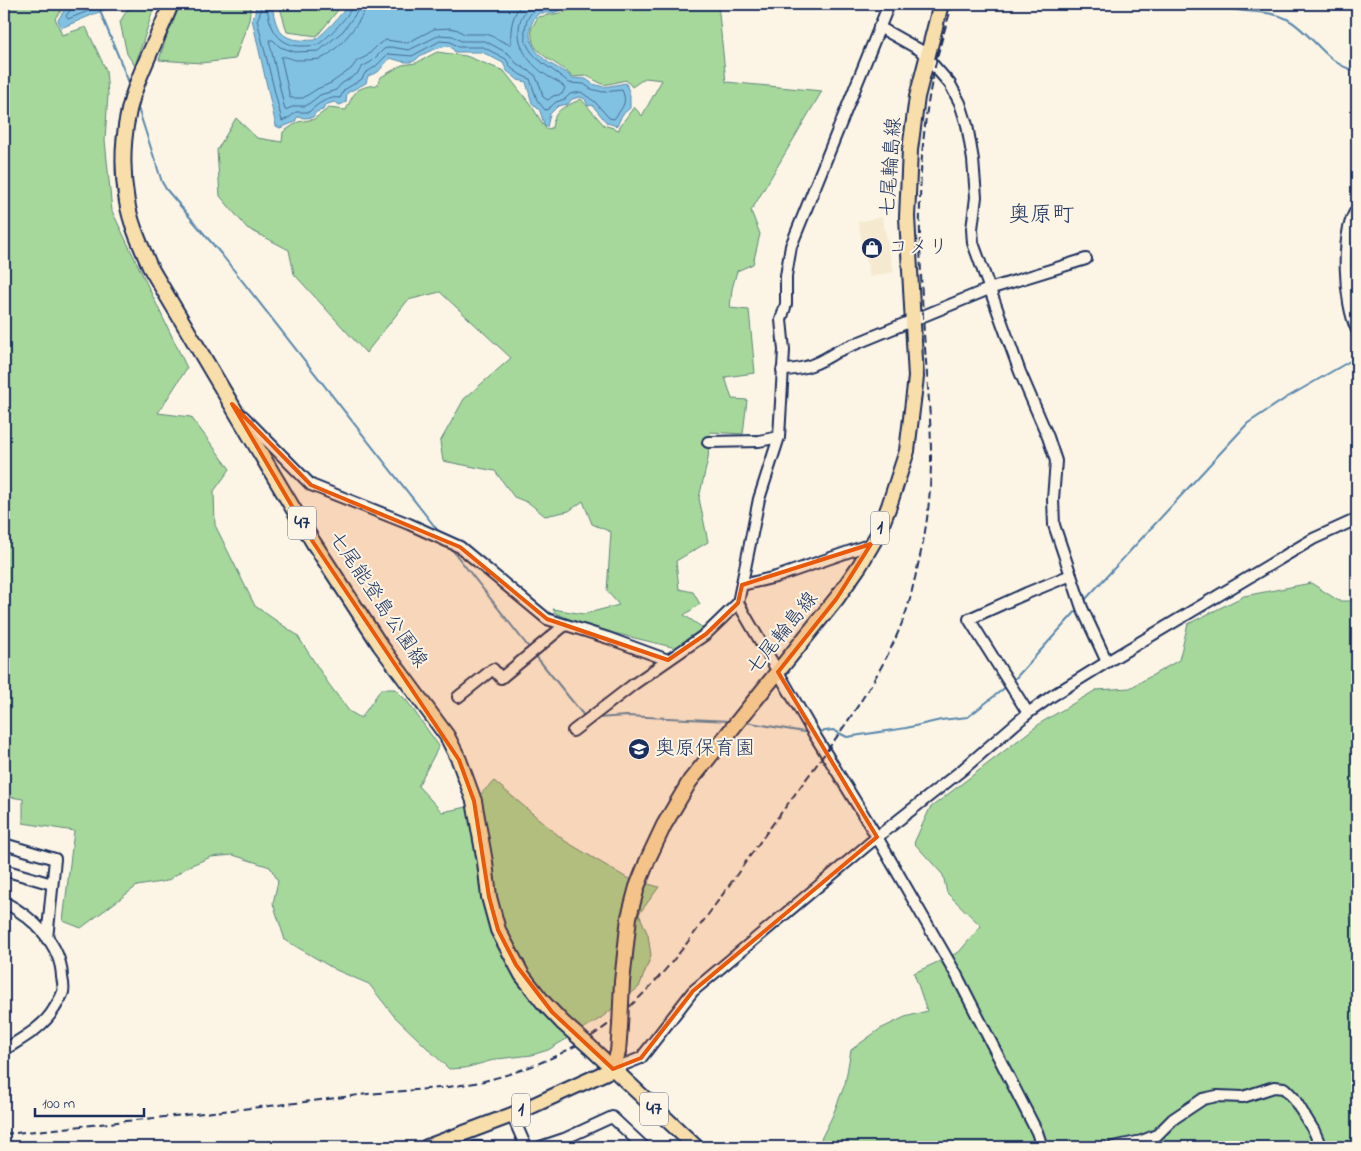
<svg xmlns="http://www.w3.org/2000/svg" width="1361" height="1151" font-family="'Indie Flower','Klee One',sans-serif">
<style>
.built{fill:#f5e9cf}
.green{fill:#a5d89a;stroke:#60847c}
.water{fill:#81c2e2;stroke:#5887ad}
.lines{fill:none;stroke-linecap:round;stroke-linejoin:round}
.shore{stroke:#446a93;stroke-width:1}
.stream{stroke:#5887ad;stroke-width:2}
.minor-casing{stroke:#1b2f5e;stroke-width:14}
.major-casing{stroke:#1b2f5e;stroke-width:18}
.minor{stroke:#fcf5e5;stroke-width:10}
.major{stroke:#f8deab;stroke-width:14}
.rail{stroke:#1b2f5e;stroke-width:2;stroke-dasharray:8 4;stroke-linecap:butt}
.major-bridge-casing{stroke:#1b2f5e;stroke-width:18;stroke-linecap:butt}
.major-bridge{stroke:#f8deab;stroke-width:14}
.marked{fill:#e8590c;fill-opacity:0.2;stroke:#e8590c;stroke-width:4;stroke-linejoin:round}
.labels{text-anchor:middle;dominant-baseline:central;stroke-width:4;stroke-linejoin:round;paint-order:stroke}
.shield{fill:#fcf5e5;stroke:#5e6a86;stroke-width:1}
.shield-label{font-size:19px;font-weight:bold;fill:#1b2f5e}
.street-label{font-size:20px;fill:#1b2f5e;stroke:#fcf5e5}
.poi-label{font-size:20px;fill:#1b2f5e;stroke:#fcf5e5;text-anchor:start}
.quarter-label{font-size:22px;fill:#1b2f5e;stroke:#fcf5e5}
</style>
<rect width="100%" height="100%" fill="#fcf5e5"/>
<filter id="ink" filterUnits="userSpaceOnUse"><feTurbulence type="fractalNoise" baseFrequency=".02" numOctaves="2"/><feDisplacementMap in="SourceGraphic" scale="10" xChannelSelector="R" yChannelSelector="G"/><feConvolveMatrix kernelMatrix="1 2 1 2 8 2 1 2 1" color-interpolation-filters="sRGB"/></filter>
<g filter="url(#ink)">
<!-- built -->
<path class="built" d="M 882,217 L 894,272 L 870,277 L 858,222 Z"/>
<!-- green -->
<g class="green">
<path d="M 4,4 L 67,4 L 55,18 L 62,35 L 86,27 L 106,70 L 108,95 L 105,140 L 112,211 L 187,368 L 158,413 L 191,417 L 230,469 L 214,491 L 215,525 L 255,606 L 297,635 L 328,683 L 349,711 L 361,718 L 381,689 L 395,689 L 407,701 L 439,746 L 418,786 L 442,812 L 467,807 L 494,781 L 565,841 L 627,878 L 659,887 L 639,914 L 648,935 L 651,956 L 639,987 L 601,1018 L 548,1050 L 532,1055 L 497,1059 L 465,1068 L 449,1069 L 394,1016 L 369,984 L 336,970 L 285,940 L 273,903 L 278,881 L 270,867 L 233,855 L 211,857 L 189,866 L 167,881 L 137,886 L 81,928 L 63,921 L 74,831 L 23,823 L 23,799 L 4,796 Z"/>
<path d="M 143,4 L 155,4 L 135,66 L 127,54 L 120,22 L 127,10 Z"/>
<path d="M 177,4 L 251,4 L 249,20 L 235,59 L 201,63 L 159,60 Z"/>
<path d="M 279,4 L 343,4 L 317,36 L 287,32 Z"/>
<path d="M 579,4 L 718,4 L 726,82 L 822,91 L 751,211 L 760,234 L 753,264 L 737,271 L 732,289 L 730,308 L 749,310 L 755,373 L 725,377 L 732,399 L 747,400 L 743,434 L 710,432 L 708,459 L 699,498 L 708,542 L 676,561 L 679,589 L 693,592 L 700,604 L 684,615 L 703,628 L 676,648 L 585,626 L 555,613 L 553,609 L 584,614 L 619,605 L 607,591 L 611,532 L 592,524 L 583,501 L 569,511 L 545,516 L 529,503 L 514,497 L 495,471 L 443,461 L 440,442 L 464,399 L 511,358 L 440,292 L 408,300 L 366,353 L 294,274 L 289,250 L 247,228 L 220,196 L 217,150 L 236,118 L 257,138 L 282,142 L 283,132 L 298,122 L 314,119 L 329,108 L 346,110 C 354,92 356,87 377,85 L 381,77 L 402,65 L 416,63 L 437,52 L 466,56 L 504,71 L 531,105 L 546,129 L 552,128 C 555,107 564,108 581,99 L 604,125 L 619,130 L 620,126 L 634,107 L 642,116 L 662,80 L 645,78 L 632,87 L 626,80 L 604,85 L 587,76 L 572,77 C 564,66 541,58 534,45 C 532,41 532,34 531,29 L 538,17 L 565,12 Z"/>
<path d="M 1311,583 L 1339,601 L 1357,601 L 1357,1147 L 817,1147 L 832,1117 L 845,1084 L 851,1050 L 880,1029 L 905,1017 L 927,1011 L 914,973 L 959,952 L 981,926 L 947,893 L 943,875 L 914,843 L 930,808 L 1042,722 L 1096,690 L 1130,688 L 1179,660 L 1188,624 L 1244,596 Z"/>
</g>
<!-- water -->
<g class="water">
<path d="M 71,4 L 118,4 L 61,28 L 58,20 L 65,9 Z"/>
<path d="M 256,4 L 272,4 C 276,35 284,42 315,40 C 328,30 339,17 349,4 L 576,4 L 553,13 L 539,13 C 519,33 535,56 556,67 C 563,71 566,72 572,78 L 586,79 L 593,84 L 604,87 L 626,83 L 630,95 L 630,108 L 622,115 L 617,126 L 607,123 L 592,105 L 588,106 L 585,99 L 580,97 L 572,99 L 568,104 L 558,106 L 550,114 L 547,127 L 544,124 L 540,111 L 532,103 L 526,82 L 518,80 L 507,71 L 503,63 L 482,52 L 455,52 L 450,46 C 441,46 429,51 420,56 C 418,58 416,60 414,61 C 407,64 397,60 390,58 L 378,72 L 368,76 L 366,83 L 347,93 L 346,102 L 340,105 L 334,102 L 325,105 L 323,110 L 316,112 L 313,117 L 305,118 L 297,117 L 295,122 L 280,128 L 276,126 L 252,19 L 255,13 Z"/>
</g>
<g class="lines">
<!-- shore -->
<g class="shore">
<path d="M 73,4 L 72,8 L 66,16 L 68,19 L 106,4"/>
<path d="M 261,4 L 260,14 L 257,20 L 282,121 L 290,117 L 296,112 L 309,112 C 317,104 329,96 340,98 L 344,90 L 362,79 L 365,73 L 375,67 L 388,54 L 412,56 L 440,41 L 451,42 L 458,47 L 483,47 L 506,59 L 511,68 L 521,75 L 530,79 L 537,100 L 545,110 L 548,109 L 556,102 L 565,99 L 570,94 L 581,92 L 595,102 L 609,118 L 614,119 C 622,108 628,103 622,90 L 603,92 L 591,89 L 584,84 L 569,83 C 552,66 518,56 526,24 C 527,19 531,11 537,9 C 542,7 548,9 552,8 C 556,7 560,5 563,4"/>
<path d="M 267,4 C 268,26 278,47 303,46 C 308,46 314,46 319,44 C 328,37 351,15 353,4"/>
<path d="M 359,4 L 357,12 L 343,31 L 319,51 L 295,52 L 280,47 L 273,40 L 269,40 L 285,110 L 295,106 L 306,106 L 320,95 L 336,90 L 341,84 L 357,74 L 362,67 L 371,62 L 384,49 L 391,47 L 409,50 L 440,35 L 453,36 L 461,41 L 485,41 L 509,54 L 516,63 L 535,75 L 540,86 L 543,97 L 548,100 L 553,96 L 562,94 L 565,88 C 560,82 556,81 549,77 C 533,67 518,51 519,30 C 519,19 524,11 533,4"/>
<path d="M 366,4 C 366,18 334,55 320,59 C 313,60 303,60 296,60 C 291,59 286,56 281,57 L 290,98 L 303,98 L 317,89 L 331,83 L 351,69 L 357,61 L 367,56 L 379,44 L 386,40 L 407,43 L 434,29 L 450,28 L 458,30 L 464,34 L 487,34 L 510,45 L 511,43 C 510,29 512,14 522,4"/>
</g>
<!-- stream -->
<g class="stream">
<path d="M 1216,4 C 1238,15 1265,8 1287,19 C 1313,33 1327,66 1357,71"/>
<path d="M 100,11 L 130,85"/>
<path d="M 137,105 L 162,182 L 166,189 L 222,255 L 439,532"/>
<path d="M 450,547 L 530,649"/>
<path d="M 1084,601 L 1248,423 L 1286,398 L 1357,357"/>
<path d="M 535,655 L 585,717"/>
<path d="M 1013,681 L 1078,609"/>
<path d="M 597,718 L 626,716 L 730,721"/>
<path d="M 745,722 L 810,733"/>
<path d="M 817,732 L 833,730 L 847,737 L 906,728 L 941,720 L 968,717 L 1007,686"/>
</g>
<!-- minor casing -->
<g class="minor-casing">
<g id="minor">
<path d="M 879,27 L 920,50 L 950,84 L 960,103 L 967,125 L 973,160 L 976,197 L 972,229 L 973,243 L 1020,372 L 1048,437 L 1056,461 L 1053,499 L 1054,525 L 1082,608 L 1107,662"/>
<path d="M 1357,209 C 1340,232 1344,304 1357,330"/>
<path d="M 782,370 C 805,370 819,363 838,351 L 989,289 L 1086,259"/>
<path d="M 243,416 L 311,485 L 409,524 L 460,547 L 547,619 L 608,638 L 668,660"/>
<path d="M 708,442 L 759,441 L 779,437"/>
<path d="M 742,585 L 776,577 L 871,544"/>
<path d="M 738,603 L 814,734 L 877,837 L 956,974 L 1037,1132 L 1042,1147"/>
<path d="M 458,697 L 493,669 L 501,678 L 565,625"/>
<path d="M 1028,713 L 969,619 L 1027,593 L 1071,575"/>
<path d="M 573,731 L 634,684 L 706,634 L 738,603 L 759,499 L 779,437 L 784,350 L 781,320 L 786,304 L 786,276 L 791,246 L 889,4"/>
<path d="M 4,844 L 55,859 L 47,939"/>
<path d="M 4,870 L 52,884"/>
<path d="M 4,902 C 32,917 61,943 62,977 C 63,982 64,988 63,992 C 61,998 57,1004 54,1009 C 43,1028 21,1039 4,1050"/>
<path d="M 613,1069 L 641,1058 L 693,991 L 877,837 L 962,770 L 1028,713 L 1052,696 L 1107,662 L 1313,539 L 1357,519"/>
<path d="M 512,1115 L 526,1147"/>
<path d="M 476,1147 L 480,1147"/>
<path d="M 540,1147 L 564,1139 L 612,1117 L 644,1147"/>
<path d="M 1113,1147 L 1142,1141 L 1157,1135 L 1173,1119 L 1203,1099 L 1217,1096 L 1243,1097 L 1274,1087 L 1284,1088 L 1293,1097 L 1314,1131 L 1321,1147"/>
</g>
</g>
<!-- major casing -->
<g class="major-casing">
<g id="major">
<path d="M 171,4 C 161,30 148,55 138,81 C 123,119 120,162 127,202 C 131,225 141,246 150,267 L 313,542 L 380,645 L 447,736 L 459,760 L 474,801 L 485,862 L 489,897 L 498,930 L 522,975 L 543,1002 L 563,1023"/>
<path d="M 622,982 L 629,917 L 637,887 L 648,859 L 664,825 L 690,781 L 837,598 L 860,565 L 878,534 L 889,506 L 907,451 L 916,377 L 907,217 L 910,150 L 917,97 L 941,4"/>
<path d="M 589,1046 L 696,1147"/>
<path d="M 427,1147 L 512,1115 L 613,1069 L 618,1052 L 620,1026"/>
</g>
</g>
<!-- minor -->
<use href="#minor" class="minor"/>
<!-- major -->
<use href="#major" class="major"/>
<!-- rail -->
<path class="rail" d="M 4,1134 C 48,1130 91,1125 135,1120 C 205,1113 274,1106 344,1097 C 390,1090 439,1091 484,1081 C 529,1070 574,1051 610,1023 C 653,990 684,948 715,905 C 739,872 762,838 787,805 C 830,746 882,681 906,612 C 910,601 912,589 915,578 C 921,552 927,527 929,500 C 935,439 926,377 923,316 C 917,206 916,109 953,4"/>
<!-- major-bridge casing -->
<g class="major-bridge-casing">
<g id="major-bridge">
<path d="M 563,1023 L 589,1046"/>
<path d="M 620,1026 L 622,982"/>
</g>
</g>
<!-- major-bridge -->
<use href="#major-bridge" class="major-bridge"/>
</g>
</g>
<!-- marked area -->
<path class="marked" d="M 232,404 L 311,485 L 460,547 L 547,619 L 668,660 L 706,634 L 738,603 L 742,585 L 871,544 L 837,598 L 778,672 L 877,837 L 693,991 L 641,1058 L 613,1069 L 552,1012 L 516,965 L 498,930 L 489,897 L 474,801 L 459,760 L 313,542 Z"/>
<!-- icons -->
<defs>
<g id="shop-disc" transform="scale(1.125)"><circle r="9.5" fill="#1b2f5e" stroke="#fcf5e5"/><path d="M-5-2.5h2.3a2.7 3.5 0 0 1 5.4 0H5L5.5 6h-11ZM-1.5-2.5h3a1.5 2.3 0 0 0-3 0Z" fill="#fff"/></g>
<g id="school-disc" transform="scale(1.125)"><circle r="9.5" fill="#1b2f5e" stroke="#fcf5e5"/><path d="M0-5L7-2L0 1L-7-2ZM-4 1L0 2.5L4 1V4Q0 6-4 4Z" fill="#fff"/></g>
</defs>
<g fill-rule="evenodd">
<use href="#shop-disc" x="872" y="248"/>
<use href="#school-disc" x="639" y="749"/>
</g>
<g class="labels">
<!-- shield labels -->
<g class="shield">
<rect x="288" y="506.5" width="28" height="33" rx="4"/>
<rect x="871" y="511.5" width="18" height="33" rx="4"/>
<rect x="640" y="1092.5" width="28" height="33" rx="4"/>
<rect x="512" y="1093.5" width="18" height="33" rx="4"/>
</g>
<g class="shield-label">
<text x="302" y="523">47</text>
<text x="880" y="528">1</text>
<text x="654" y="1109">47</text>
<text x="521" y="1110">1</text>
</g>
<!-- street labels -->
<g class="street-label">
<text transform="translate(892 167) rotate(-86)">七尾輪島線</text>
<text transform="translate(377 600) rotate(56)">七尾能登島公園線</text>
<text transform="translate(783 634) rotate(-51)">七尾輪島線</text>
</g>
<!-- poi labels -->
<g class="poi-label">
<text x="888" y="248">コメリ</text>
<text x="655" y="749">奥原保育園</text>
</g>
<!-- quarter labels -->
<g class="quarter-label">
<text x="1041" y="216">奥原町</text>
</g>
</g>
<!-- margin -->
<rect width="1361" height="1151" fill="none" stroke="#fcf5e5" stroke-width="20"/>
<rect x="10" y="10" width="1341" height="1131" fill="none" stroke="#1b2f5e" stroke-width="2" filter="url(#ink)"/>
<!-- scale -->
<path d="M35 1108v8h109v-8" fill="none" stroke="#1b2f5e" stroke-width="2.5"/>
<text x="42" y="1108" font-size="15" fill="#1b2f5e" stroke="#fcf5e5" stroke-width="4" paint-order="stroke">100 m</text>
</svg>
